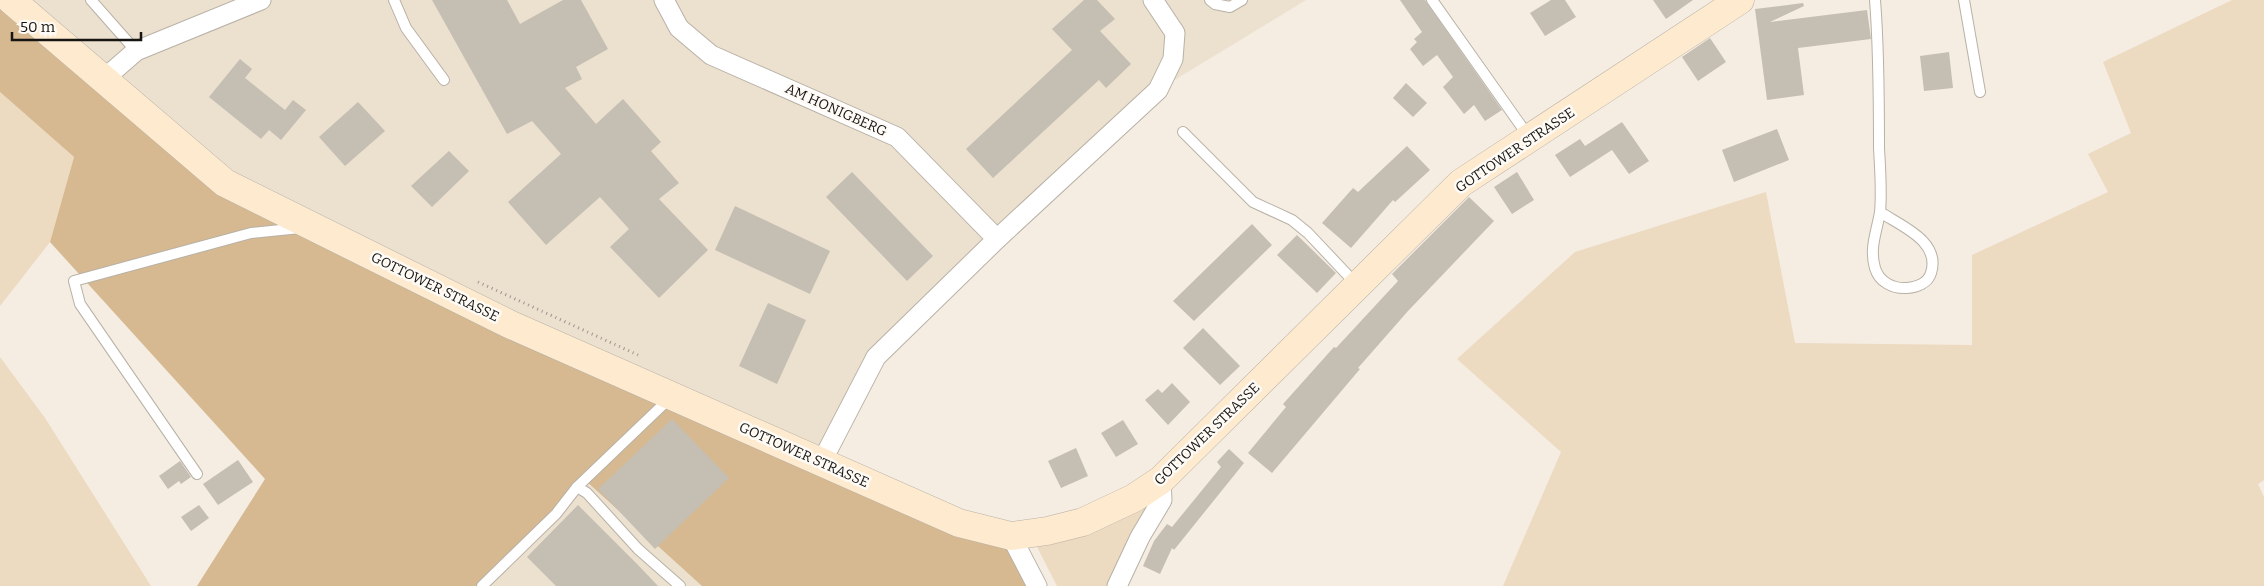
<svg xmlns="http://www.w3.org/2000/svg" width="2264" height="586" font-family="Bitter,serif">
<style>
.built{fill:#ece0cf}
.green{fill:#ecdac1}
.forest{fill:#d6b990}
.building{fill:#c5beb3}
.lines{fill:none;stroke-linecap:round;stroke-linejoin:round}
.lane-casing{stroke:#b8b1a6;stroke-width:12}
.street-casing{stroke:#b8b1a6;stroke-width:21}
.secondary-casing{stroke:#b8b1a6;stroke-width:29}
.path{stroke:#9b968e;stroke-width:3;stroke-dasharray:1 4;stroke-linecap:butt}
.lane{stroke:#fff;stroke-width:10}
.street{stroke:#fff;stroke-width:19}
.secondary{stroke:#feebcf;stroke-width:28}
.labels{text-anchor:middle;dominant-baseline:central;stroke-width:5;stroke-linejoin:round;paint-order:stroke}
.street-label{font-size:14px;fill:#171511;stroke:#fefbf7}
</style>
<rect width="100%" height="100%" fill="#f5ede2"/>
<!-- built -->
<g class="built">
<path d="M 11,0 L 1306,0 L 1158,90 L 876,357 L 821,463 L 225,183 Z"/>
<path d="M 586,481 L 702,586 L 478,586 Z"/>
</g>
<!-- green -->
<g class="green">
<path d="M 2232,0 L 2264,0 L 2264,480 L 2258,484 L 2264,497 L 2264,586 L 1503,586 L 1561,452 L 1457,359 L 1575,252 L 1766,192 L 1795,343 L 1972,345 L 1972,255 L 2108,192 L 2088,154 L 2131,133 L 2103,62 Z"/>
<path d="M 0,92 L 74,157 L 50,242 L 0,306 Z"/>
<path d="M 0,357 L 45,418 L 151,586 L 0,586 Z"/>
<path d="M 1143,501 L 1154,503 L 1110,586 L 1057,586 L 1035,543 Z"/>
</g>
<!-- forest -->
<path class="forest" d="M 0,0 L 225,183 L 1011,536 L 1037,586 L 702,586 L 586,481 L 478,586 L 197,586 L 265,479 L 50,242 L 74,157 L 0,92 Z"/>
<!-- building -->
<g class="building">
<path d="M 432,0 L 507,0 L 520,24 L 563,0 L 581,0 L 608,49 L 576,67 L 582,79 L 565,88 L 596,124 L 623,99 L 661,142 L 651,151 L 679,183 L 659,199 L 708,250 L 659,298 L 610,247 L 629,229 L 600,197 L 546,245 L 508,202 L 561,154 L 532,121 L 507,134 Z"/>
<path d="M 1084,0 L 1097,0 L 1115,19 L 1100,31 L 1131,64 L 1106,88 L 1099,80 L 993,178 L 966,149 L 1072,50 L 1052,29 Z"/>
<path d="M 1400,0 L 1425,0 L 1502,110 L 1485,121 L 1474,105 L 1464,114 L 1443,87 L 1453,77 L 1437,55 L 1423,66 L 1410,49 L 1417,42 L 1414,39 L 1422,32 Z"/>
<path d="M 1551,0 L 1565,0 L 1576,17 L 1545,36 L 1530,13 Z"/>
<path d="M 1653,0 L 1693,0 L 1666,19 Z"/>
<path d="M 1803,3 L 1804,6 L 1770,22 L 1867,10 L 1871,39 L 1798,48 L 1804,95 L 1767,100 L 1755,9 Z"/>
<path d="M 1710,38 L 1726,62 L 1698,81 L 1682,57 Z"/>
<path d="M 1949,52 L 1953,88 L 1924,91 L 1920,56 Z"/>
<path d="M 240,59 L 252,69 L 245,78 L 285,110 L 293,100 L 306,110 L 281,140 L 269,130 L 261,139 L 209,97 Z"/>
<path d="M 1406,83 L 1427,103 L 1413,117 L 1393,98 Z"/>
<path d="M 358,102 L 385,131 L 345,166 L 319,137 Z"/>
<path d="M 1622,122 L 1649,161 L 1629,174 L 1612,150 L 1570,177 L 1555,155 L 1580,139 L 1585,146 Z"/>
<path d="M 1777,129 L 1789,160 L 1734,182 L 1722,150 Z"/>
<path d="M 1407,146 L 1430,170 L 1395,202 L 1393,200 L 1351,248 L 1322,223 L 1353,188 L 1358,192 Z"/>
<path d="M 449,151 L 469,171 L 432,207 L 411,186 Z"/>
<path d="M 852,172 L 933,256 L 907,281 L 826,197 Z"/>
<path d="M 1517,172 L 1534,200 L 1512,214 L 1494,187 Z"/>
<path d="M 1469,197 L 1494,221 L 1408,311 L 1358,368 L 1360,369 L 1272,473 L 1248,453 L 1286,407 L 1283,404 L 1334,347 L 1336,348 L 1398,281 L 1392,274 Z"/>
<path d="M 735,206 L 830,251 L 810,294 L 715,250 Z"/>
<path d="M 1252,224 L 1272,245 L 1194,321 L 1173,301 Z"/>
<path d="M 1297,235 L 1336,273 L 1317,293 L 1277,255 Z"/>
<path d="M 768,303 L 806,320 L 777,384 L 739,366 Z"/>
<path d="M 1203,328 L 1240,366 L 1220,385 L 1183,348 Z"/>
<path d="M 1172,383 L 1190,402 L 1168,425 L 1145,400 L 1158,389 L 1162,393 Z"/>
<path d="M 672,419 L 729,478 L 655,549 L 598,489 Z"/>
<path d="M 1123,420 L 1138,444 L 1116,457 L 1101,433 Z"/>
<path d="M 1076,448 L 1088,476 L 1061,488 L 1048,461 Z"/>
<path d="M 1229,449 L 1244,463 L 1174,550 L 1172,548 L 1160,574 L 1143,566 L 1154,541 L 1167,524 L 1172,527 L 1221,467 L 1217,462 Z"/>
<path d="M 238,460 L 253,482 L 218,505 L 203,484 Z"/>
<path d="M 180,461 L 191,477 L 181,484 L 179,481 L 168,489 L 159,476 Z"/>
<path d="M 199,505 L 209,518 L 191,531 L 181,517 Z"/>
<path d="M 578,505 L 638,565 L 658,586 L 556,586 L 527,557 Z"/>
</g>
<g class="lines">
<!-- lane casing -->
<g class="lane-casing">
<g id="lane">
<path d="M 91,0 L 136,51"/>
<path d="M 394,0 L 406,28 L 444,80"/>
<path d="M 1210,0 L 1215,4 L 1230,7 L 1242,0"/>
<path d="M 1432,0 L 1529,137"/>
<path d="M 1875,0 C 1879,49 1879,98 1879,148 C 1880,168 1882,191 1880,212 C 1877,231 1869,248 1875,268 C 1879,282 1893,289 1907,288 C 1917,287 1928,283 1931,273 C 1941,241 1901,226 1880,212"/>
<path d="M 1964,0 L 1980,92"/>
<path d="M 1183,132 L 1253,202 L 1292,220 L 1308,233 L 1357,285"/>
<path d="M 197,474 L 80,304 L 74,281 L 251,233 L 300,228"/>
<path d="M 577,487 L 587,493 L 638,549 L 680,586"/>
<path d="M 482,586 L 556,514 L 577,487 L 670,398"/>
</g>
</g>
<!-- street casing -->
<g class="street-casing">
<g id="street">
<path d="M 664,0 L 679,28 L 711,55 L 897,137 L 997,239"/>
<path d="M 105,78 L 136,51 L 261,0"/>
<path d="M 821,463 L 876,357 L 997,239 L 1158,90 L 1173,59 L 1175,33 L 1153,0"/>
<path d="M 1011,536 L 1037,586"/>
<path d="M 1117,586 L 1140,537 L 1162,500 L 1161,480"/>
</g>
</g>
<!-- secondary casing -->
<g class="secondary-casing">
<path id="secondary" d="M 11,0 L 225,183 L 509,324 L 959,523 L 1011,536 L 1047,531 L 1083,522 L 1134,498 L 1161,480 L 1461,183 L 1740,0"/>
</g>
<!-- path -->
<path class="path" d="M 478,282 L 638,355"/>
<!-- lane -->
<use href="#lane" class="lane"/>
<!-- street -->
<use href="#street" class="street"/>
<!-- secondary -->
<use href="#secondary" class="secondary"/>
</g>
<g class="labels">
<!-- street labels -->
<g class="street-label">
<text transform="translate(836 110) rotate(24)">AM HONIGBERG</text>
<text transform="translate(1515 150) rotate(-34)">GOTTOWER STRASSE</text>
<text transform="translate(435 287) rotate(26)">GOTTOWER STRASSE</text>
<text transform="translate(1207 434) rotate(-44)">GOTTOWER STRASSE</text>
<text transform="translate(804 455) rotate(24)">GOTTOWER STRASSE</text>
</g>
</g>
<!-- scale -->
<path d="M12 32v8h129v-8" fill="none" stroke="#171511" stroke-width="2.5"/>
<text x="20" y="32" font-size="15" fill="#171511" stroke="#fefbf7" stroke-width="4" paint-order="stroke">50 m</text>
</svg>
